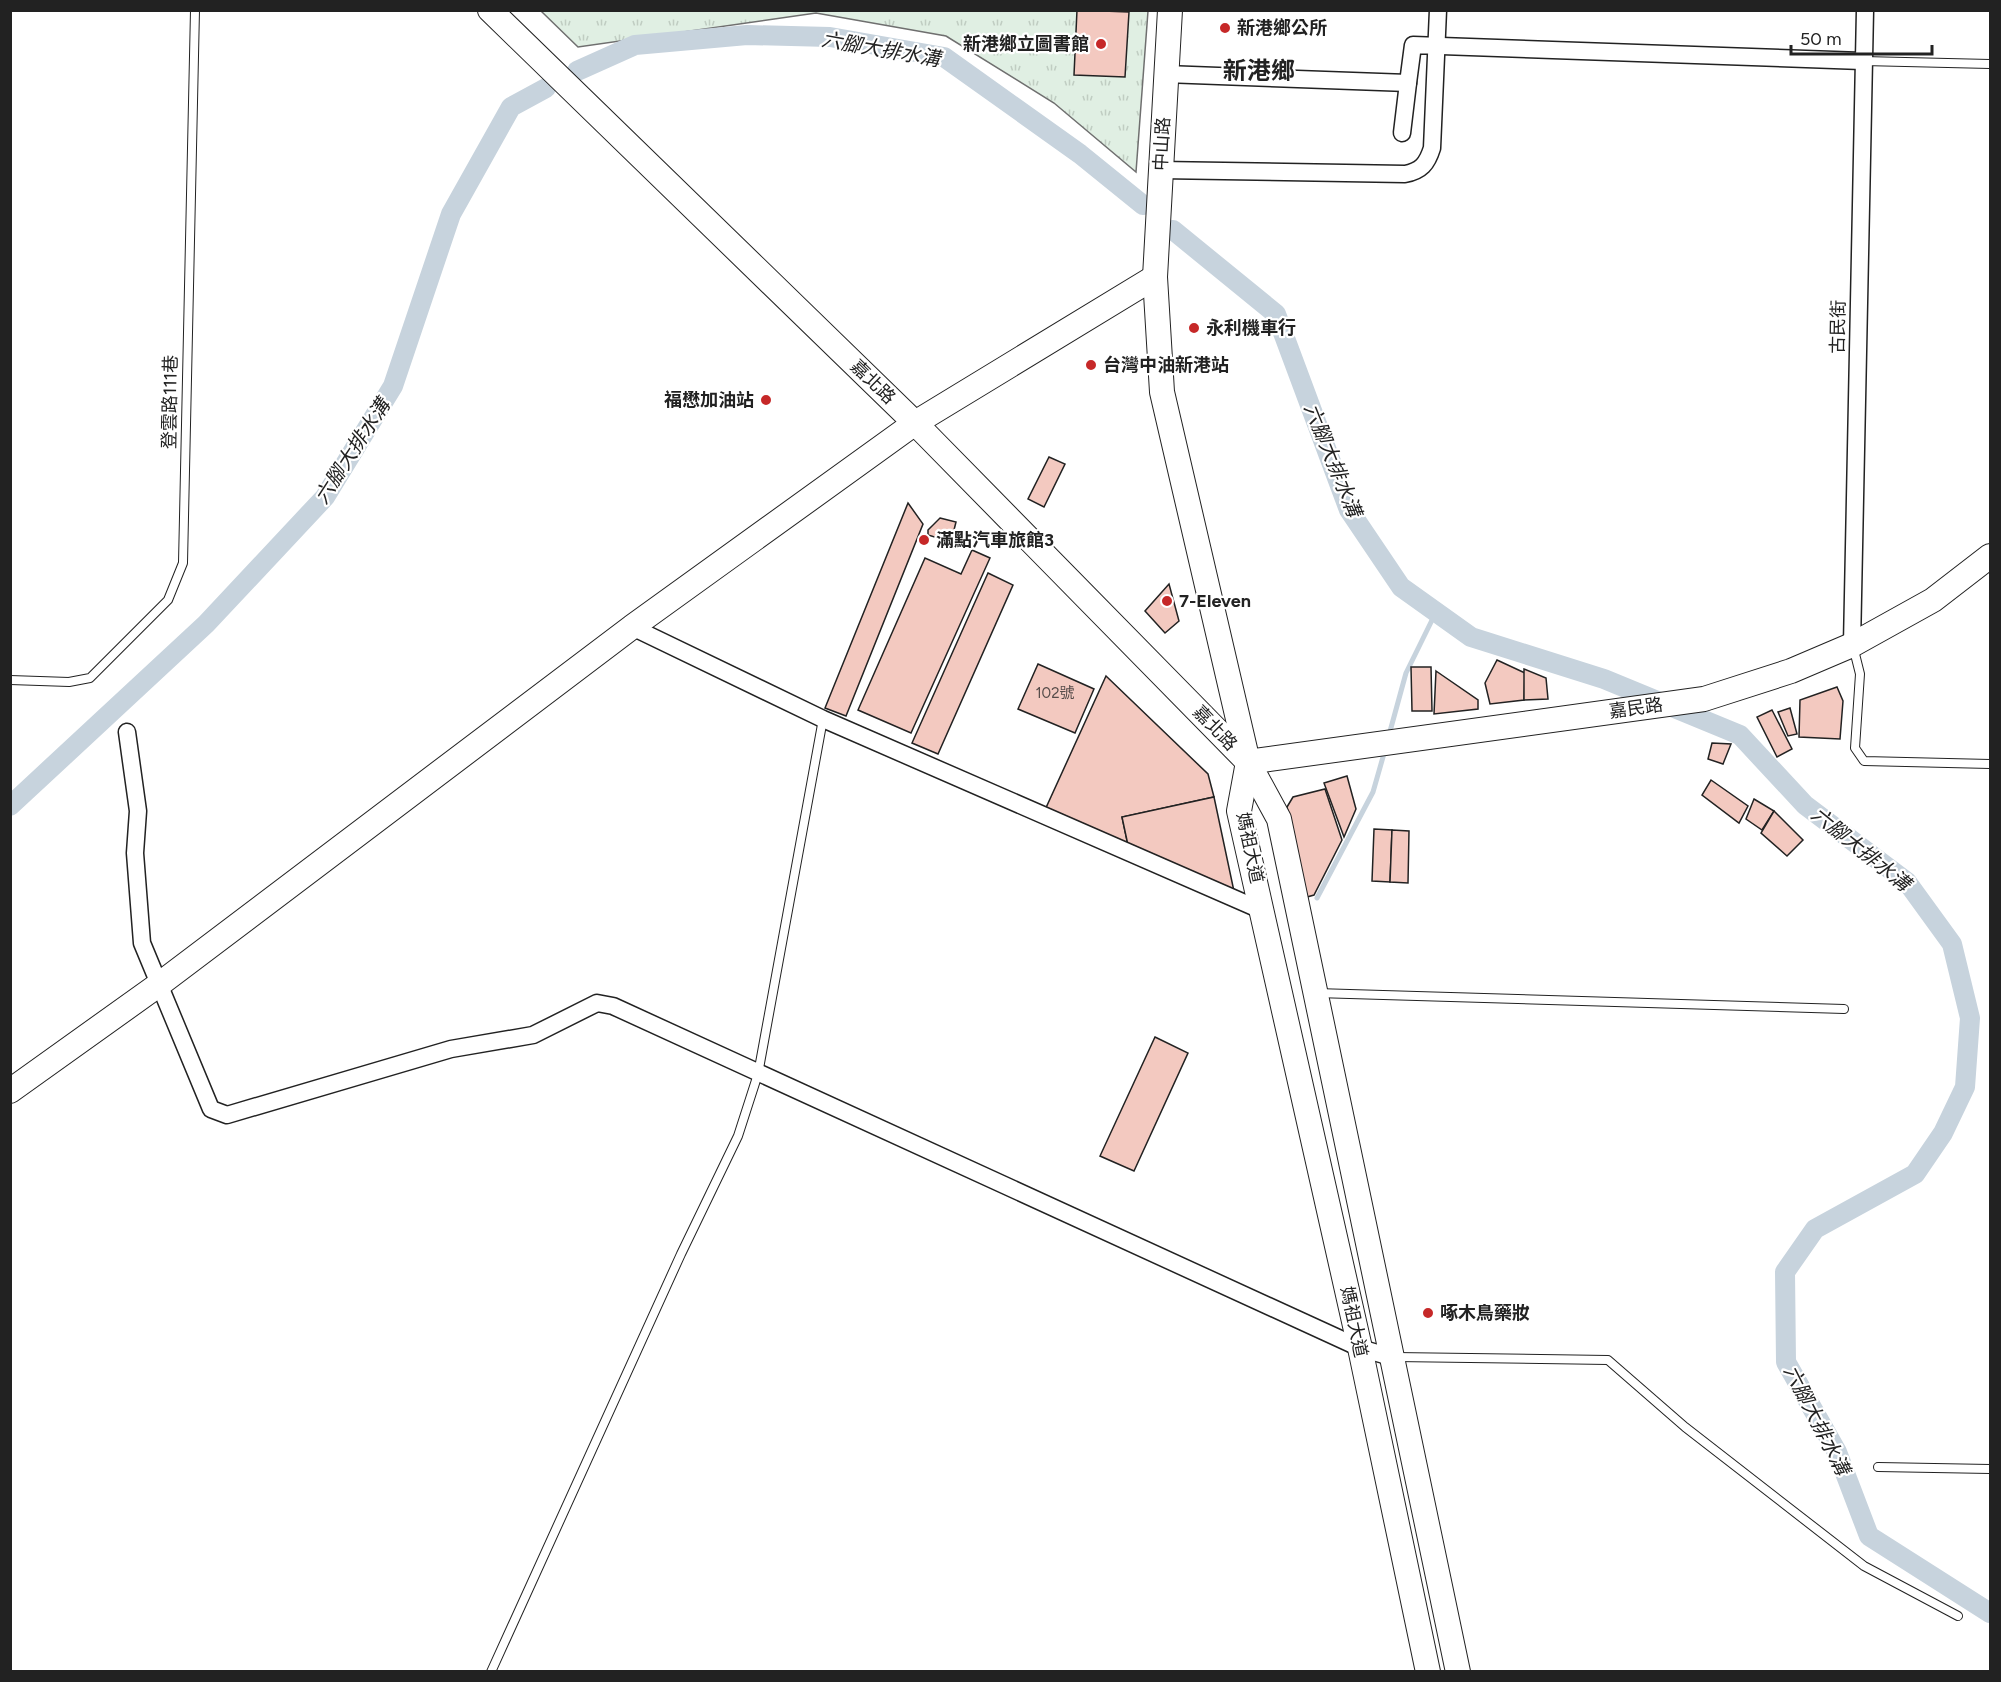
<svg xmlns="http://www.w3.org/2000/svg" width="2001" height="1682" font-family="Figtree,'Noto Sans TC',sans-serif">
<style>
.grass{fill:url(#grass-tufts);stroke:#6f6f6f;stroke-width:1.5}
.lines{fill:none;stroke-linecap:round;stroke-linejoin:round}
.stream{stroke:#c7d3dd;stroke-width:5}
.canal{stroke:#c7d3dd;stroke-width:20}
.building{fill:#f3c9c0;stroke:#222;stroke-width:1.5}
.lane-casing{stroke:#222;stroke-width:10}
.street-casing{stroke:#222;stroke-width:19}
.secondary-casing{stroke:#222;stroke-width:26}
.lane{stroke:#fff;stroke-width:8}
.street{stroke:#fff;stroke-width:16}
.secondary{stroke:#fff;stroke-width:24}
.poi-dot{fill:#c62828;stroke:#fff;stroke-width:2}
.labels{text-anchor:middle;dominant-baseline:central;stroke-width:4.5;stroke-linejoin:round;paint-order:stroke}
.number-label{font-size:15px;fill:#564c4a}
.poi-label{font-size:18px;font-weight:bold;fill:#222;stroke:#fff;text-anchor:start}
.street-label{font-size:18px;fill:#222;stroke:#fff}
.water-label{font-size:20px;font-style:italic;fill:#222;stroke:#fff}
.district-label{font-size:24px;font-weight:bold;fill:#222;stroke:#fff}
</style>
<defs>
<pattern id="grass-tufts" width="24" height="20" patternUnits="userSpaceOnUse" patternTransform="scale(1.5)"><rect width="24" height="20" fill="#e0efe3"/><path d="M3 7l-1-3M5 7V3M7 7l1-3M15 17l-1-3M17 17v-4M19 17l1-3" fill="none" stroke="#c0cdc2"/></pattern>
</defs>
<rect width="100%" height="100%" fill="#fff"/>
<!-- grass -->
<path class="grass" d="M 541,11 L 1148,11 L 1136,172 L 1054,103 L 946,36 L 816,13 L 578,47 Z"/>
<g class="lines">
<!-- stream -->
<g class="stream">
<path d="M 1389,735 L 1406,673 L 1436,612"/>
<path d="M 1317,898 L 1373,792 L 1385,750"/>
</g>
<!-- canal -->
<g class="canal">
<path d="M 577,71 L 635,45 L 747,35 L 830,37 L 944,57 L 1080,154 L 1143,205"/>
<path d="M 1173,230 L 1276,314 L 1349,510 L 1401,587 L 1471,637 L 1604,679 L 1740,735 L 1805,805 L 1907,882 L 1952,944 L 1970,1018 L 1965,1087 L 1943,1133 L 1915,1174 L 1815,1229 L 1785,1272 L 1786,1362 L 1837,1452 L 1869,1536 L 1990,1613"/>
<path d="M 10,806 L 206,624 L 325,497 L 393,386 L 451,214 L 511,107 L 546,88"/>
</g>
</g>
<!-- building -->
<g class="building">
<path d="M 1077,10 L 1129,12 L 1125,77 L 1074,75 Z"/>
<path d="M 1049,457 L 1065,464 L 1044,507 L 1028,499 Z"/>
<path d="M 908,503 L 923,524 L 846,716 L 825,708 Z"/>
<path d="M 940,518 L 956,522 L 951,542 L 928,535 L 928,530 Z"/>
<path d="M 972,550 L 990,558 L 911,733 L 858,710 L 925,558 L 961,574 Z"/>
<path d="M 988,573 L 1013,585 L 938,754 L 912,743 Z"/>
<path d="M 1169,584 L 1179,621 L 1165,633 L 1145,611 Z"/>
<path d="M 1497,660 L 1525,673 L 1524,700 L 1490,704 L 1485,683 Z"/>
<path d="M 1038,664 L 1094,689 L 1075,733 L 1018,709 Z"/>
<path d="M 1411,667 L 1431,667 L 1432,711 L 1412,711 Z"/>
<path d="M 1524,669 L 1546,678 L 1548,699 L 1524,700 Z"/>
<path d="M 1436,671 L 1478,700 L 1478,709 L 1434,714 Z"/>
<path d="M 1106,676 L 1208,774 L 1214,797 L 1122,817 L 1129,850 L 1045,810 Z"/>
<path d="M 1837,687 L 1843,701 L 1840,739 L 1799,737 L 1800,700 Z"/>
<path d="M 1790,708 L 1797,734 L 1788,736 L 1778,712 Z"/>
<path d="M 1772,710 L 1792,749 L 1777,757 L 1757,717 Z"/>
<path d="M 1712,743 L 1731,744 L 1723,764 L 1708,759 Z"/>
<path d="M 1347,776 L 1356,809 L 1344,837 L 1324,783 Z"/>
<path d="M 1711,780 L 1748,806 L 1739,823 L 1702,795 Z"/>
<path d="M 1325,789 L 1342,840 L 1314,895 L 1307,897 L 1287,807 L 1293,797 Z"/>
<path d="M 1214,797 L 1235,896 L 1129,850 L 1122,817 Z"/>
<path d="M 1754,799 L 1774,811 L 1762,830 L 1746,819 Z"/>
<path d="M 1774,811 L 1803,840 L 1787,856 L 1761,833 Z"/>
<path d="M 1374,829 L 1392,830 L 1390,882 L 1372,881 Z"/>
<path d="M 1392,830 L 1409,831 L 1408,883 L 1390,882 Z"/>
<path d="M 1155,1037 L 1188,1053 L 1134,1171 L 1100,1156 Z"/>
</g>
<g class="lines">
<!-- lane casing -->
<g class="lane-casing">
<g id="lane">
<path d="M 1863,61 L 1990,64"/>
<path d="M 1853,646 L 1860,674 L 1855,748 L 1864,761 L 1990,764"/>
<path d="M 10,680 L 69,682 L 90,678 L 168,600 L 183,563 L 195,10"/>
<path d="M 1316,993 L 1844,1009"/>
<path d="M 1395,1357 L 1608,1360 L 1685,1427 L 1864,1566 L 1958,1616"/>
<path d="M 1878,1467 L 1990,1469"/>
<path d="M 491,1672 L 681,1254 L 738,1136 L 758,1074 L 823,719"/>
</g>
</g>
<!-- street casing -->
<g class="street-casing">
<g id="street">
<path d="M 1165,74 L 1408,83 L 1413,45 L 1862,61"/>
<path d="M 1402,133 L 1408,83"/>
<path d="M 1160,170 L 1405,174 C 1421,171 1427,164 1432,148 L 1438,10"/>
<path d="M 632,627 L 823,719 L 1263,911"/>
<path d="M 1852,645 L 1865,10"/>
<path d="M 127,732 L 138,811 L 135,853 L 142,943 L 211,1109 L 227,1115 L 451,1049 L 533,1035 L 597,1003 L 613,1006 L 1360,1348 L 1391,1357"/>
</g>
</g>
<!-- secondary casing -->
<g class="secondary-casing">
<g id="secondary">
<path d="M 490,10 L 915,423 L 1248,762"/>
<path d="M 1170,10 L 1155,277 L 1162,392 L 1248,762 L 1279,819 L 1458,1672"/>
<path d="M 1248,762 L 1239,811 L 1360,1348 L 1428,1672"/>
<path d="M 1248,762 L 1704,699 L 1791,671 L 1852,645 L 1933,600 L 1990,556"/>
<path d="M 10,1091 L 161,983 L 632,627 L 915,423 L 1155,277"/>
</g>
</g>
<!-- lane -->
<use href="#lane" class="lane"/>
<!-- street -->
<use href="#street" class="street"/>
<!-- secondary -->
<use href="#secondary" class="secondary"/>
</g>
<!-- markers -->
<g class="poi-dot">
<circle cx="1225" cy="28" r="6"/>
<circle cx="1101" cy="44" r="6"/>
<circle cx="1194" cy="328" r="6"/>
<circle cx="1091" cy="365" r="6"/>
<circle cx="766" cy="400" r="6"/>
<circle cx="924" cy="540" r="6"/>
<circle cx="1167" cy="601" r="6"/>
<circle cx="1428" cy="1313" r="6"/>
</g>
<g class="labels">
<!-- number labels -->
<g class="number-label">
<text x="1055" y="693">102號</text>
</g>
<!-- poi labels -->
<g class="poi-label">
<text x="1237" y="28">新港鄉公所</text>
<text x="1089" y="44" text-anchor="end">新港鄉立圖書館</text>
<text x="1206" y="328">永利機車行</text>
<text x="1103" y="365">台灣中油新港站</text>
<text x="754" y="400" text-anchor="end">福懋加油站</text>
<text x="936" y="540">滿點汽車旅館3</text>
<text x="1179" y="601">7-Eleven</text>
<text x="1440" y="1313">啄木鳥藥妝</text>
</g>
<!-- street labels -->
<g class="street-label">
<text transform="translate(1162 144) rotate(-87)">中山路</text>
<text transform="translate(1838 327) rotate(-89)">古民街</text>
<text transform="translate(873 382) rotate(44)">嘉北路</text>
<text transform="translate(170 402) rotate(-89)">登雲路111巷</text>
<text transform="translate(1636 708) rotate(-8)">嘉民路</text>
<text transform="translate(1215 728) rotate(46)">嘉北路</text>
<text transform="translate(1250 848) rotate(78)">媽祖大道</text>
<text transform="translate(1354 1322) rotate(78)">媽祖大道</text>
</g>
<!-- water labels -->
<g class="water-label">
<text transform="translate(881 49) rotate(10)">六腳大排水溝</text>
<text transform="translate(352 451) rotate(-57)">六腳大排水溝</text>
<text transform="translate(1333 460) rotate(68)">六腳大排水溝</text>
<text transform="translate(1861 849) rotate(39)">六腳大排水溝</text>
<text transform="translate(1817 1420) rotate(63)">六腳大排水溝</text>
</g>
<!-- district labels -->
<g class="district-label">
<text x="1259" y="70">新港鄉</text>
</g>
</g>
<!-- border -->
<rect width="2001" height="1682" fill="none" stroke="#222222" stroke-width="24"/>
<!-- scale -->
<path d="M1791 45v9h141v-9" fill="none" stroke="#222222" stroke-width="3"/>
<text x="1800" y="45" font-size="18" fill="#222222" stroke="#ffffff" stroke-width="4.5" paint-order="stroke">50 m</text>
</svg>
